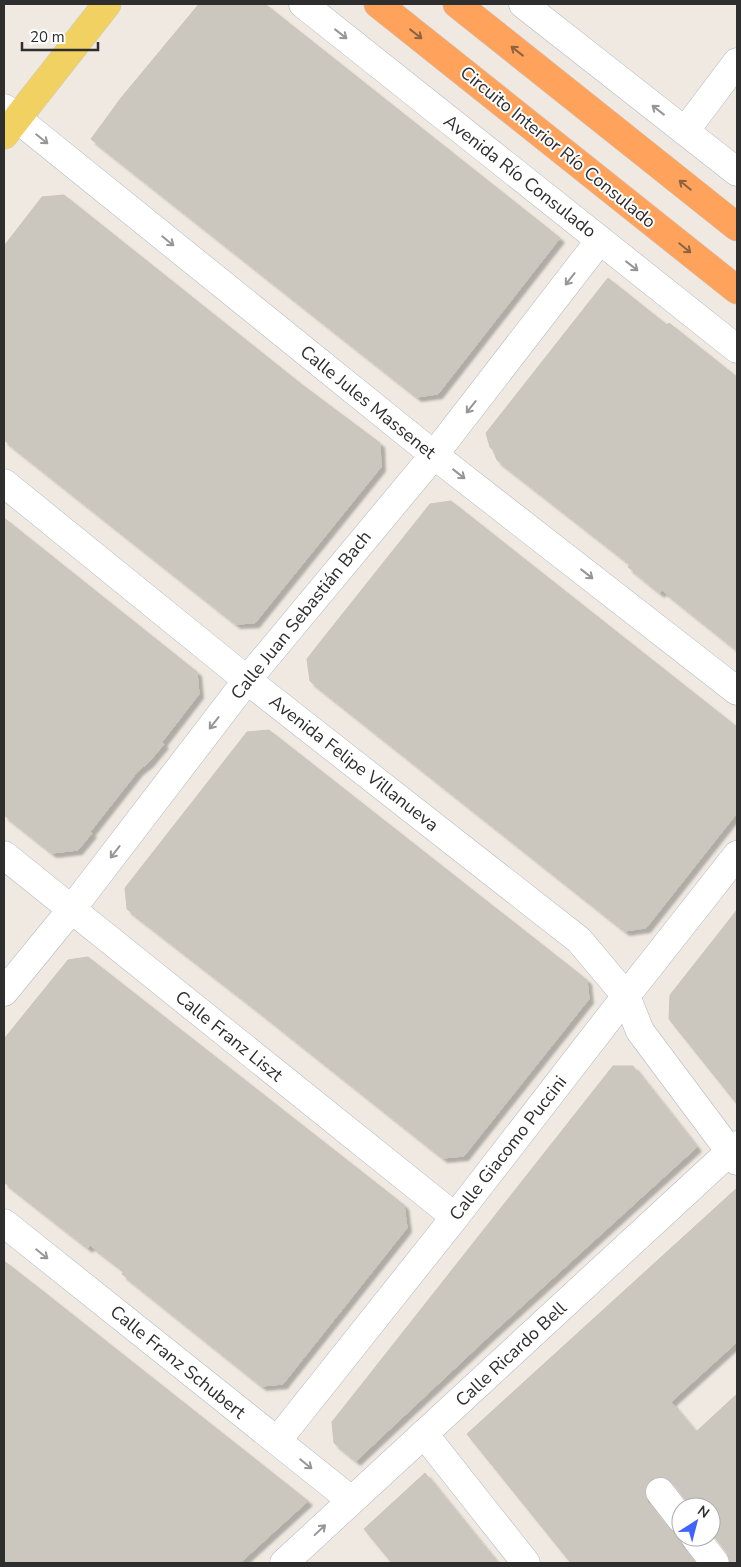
<svg xmlns="http://www.w3.org/2000/svg" width="741" height="1567" font-family="'Nunito Sans',sans-serif">
<style>
.building{fill:#cbc7bf;stroke:#cbc5ba;filter:url(#shadow)}
.lines{fill:none;stroke-linecap:round;stroke-linejoin:round}
.street-casing{stroke:#b4b7c1;stroke-width:29}
.secondary-casing{stroke:#b4b7c1;stroke-width:29}
.primary-casing{stroke:#c9c9c9;stroke-width:29}
.highway-casing{stroke:#c9c9c9;stroke-width:29}
.street{stroke:#fff;stroke-width:28}
.secondary{stroke:#fff;stroke-width:28}
.primary{stroke:#f2d163;stroke-width:28}
.highway{stroke:#ffa35c;stroke-width:28}
.oneway{stroke:#969696}
.oneway2{stroke:#8c6343}
.labels{text-anchor:middle;dominant-baseline:central;stroke-width:4;stroke-linejoin:round;paint-order:stroke}
.street-label{font-size:18px;fill:#2e2e2e;stroke:#fff}
</style>
<defs>
<filter id="shadow"><feDropShadow dx="4.5" dy="4.5" stdDeviation="1" flood-color="#0004"/></filter>
</defs>
<rect width="100%" height="100%" fill="#efe9e1"/>
<!-- building -->
<g class="building">
<path d="M 199,4 L 265,4 L 560,238 L 438,394 L 417,397 L 91,139 L 121,98 Z"/>
<path d="M 64,195 L 301,384 L 380,443 L 381,467 L 255,623 L 236,624 L 4,440 L 4,246 L 42,197 Z"/>
<path d="M 608,278 L 667,325 L 669,323 L 737,377 L 737,650 L 662,590 L 660,593 L 628,567 L 630,564 L 497,460 L 493,450 L 490,447 L 486,433 Z"/>
<path d="M 451,501 L 737,727 L 737,813 L 646,928 L 625,931 L 310,681 L 307,659 L 321,641 L 430,504 Z"/>
<path d="M 4,518 L 197,672 L 199,694 L 162,742 L 164,744 L 149,762 L 138,771 L 90,832 L 92,833 L 78,850 L 52,853 L 4,815 Z"/>
<path d="M 269,730 L 587,980 L 589,999 L 464,1156 L 443,1158 L 257,1010 L 127,909 L 125,888 L 247,732 Z"/>
<path d="M 737,910 L 737,1104 L 669,1019 L 670,995 Z"/>
<path d="M 88,957 L 404,1205 L 407,1228 L 283,1384 L 262,1386 L 122,1274 L 124,1271 L 90,1245 L 88,1248 L 4,1182 L 4,1039 L 68,960 Z"/>
<path d="M 613,1066 L 633,1066 L 697,1147 L 486,1339 L 356,1461 L 334,1443 L 332,1422 Z"/>
<path d="M 737,1188 L 737,1342 L 671,1402 L 696,1432 L 737,1394 L 737,1563 L 730,1563 L 727,1553 L 711,1532 L 711,1507 L 691,1507 L 672,1482 L 666,1478 L 658,1477 L 651,1479 L 646,1486 L 645,1494 L 647,1501 L 669,1529 L 675,1533 L 680,1534 L 680,1540 L 682,1546 L 695,1563 L 571,1563 L 467,1434 Z"/>
<path d="M 4,1261 L 40,1289 L 308,1501 L 240,1563 L 4,1563 Z"/>
<path d="M 425,1473 L 479,1540 L 498,1563 L 392,1563 L 364,1529 Z"/>
</g>
<g class="lines">
<!-- street casing -->
<g class="street-casing">
<g id="street">
<path d="M 4,108 L 434,455 L 737,691"/>
<path d="M 685,131 L 737,62"/>
<path d="M 4,483 L 247,680 L 579,940 L 626,996 L 640,1031 L 737,1161"/>
<path d="M 4,855 L 455,1217"/>
<path d="M 4,992 L 71,910 L 247,680 L 434,455 L 600,240"/>
<path d="M 4,1223 L 351,1500"/>
<path d="M 424,1434 L 526,1563"/>
<path d="M 277,1441 L 455,1217 L 626,996 L 737,855"/>
<path d="M 660,1492 L 681,1519"/>
<path d="M 695,1537 L 715,1563"/>
<path d="M 284,1563 L 737,1145"/>
</g>
</g>
<!-- secondary casing -->
<g class="secondary-casing">
<g id="secondary">
<path d="M 303,4 L 737,349"/>
<path d="M 523,4 L 737,172"/>
</g>
</g>
<!-- primary casing -->
<g class="primary-casing">
<path id="primary" d="M 4,135 L 107,4"/>
</g>
<!-- highway casing -->
<g class="highway-casing">
<g id="highway">
<path d="M 378,4 L 737,290"/>
<path d="M 457,4 L 737,227"/>
</g>
</g>
<!-- street -->
<use href="#street" class="street"/>
<!-- secondary -->
<use href="#secondary" class="secondary"/>
<!-- primary -->
<use href="#primary" class="primary"/>
<!-- highway -->
<use href="#highway" class="highway"/>
</g>
<!-- one-way arrows -->
<defs><path id="oneway-shaft" d="M-6 0H5M1.5-3L5.5 0L1.5 3" fill="none" stroke-width="1.6" stroke-linecap="round" stroke-linejoin="round" transform="scale(1.25)"/></defs>
<g class="oneway">
<use href="#oneway-shaft" transform="translate(341 34) rotate(38)"/>
<use href="#oneway-shaft" transform="translate(658 110) rotate(-142)"/>
<use href="#oneway-shaft" transform="translate(42 139) rotate(39)"/>
<use href="#oneway-shaft" transform="translate(168 241) rotate(39)"/>
<use href="#oneway-shaft" transform="translate(632 266) rotate(38)"/>
<use href="#oneway-shaft" transform="translate(570 279) rotate(128)"/>
<use href="#oneway-shaft" transform="translate(471 407) rotate(128)"/>
<use href="#oneway-shaft" transform="translate(459 474) rotate(38)"/>
<use href="#oneway-shaft" transform="translate(587 574) rotate(38)"/>
<use href="#oneway-shaft" transform="translate(214 723) rotate(128)"/>
<use href="#oneway-shaft" transform="translate(115 852) rotate(128)"/>
<use href="#oneway-shaft" transform="translate(42 1254) rotate(39)"/>
<use href="#oneway-shaft" transform="translate(306 1464) rotate(39)"/>
<use href="#oneway-shaft" transform="translate(320 1530) rotate(-43)"/>
</g>
<g class="oneway2">
<use href="#oneway-shaft" transform="translate(416 34) rotate(38)"/>
<use href="#oneway-shaft" transform="translate(517 51) rotate(-142)"/>
<use href="#oneway-shaft" transform="translate(685 185) rotate(-141)"/>
<use href="#oneway-shaft" transform="translate(685 248) rotate(39)"/>
</g>
<g class="labels">
<!-- street labels -->
<g class="street-label">
<text transform="translate(558 147) rotate(39)">Circuito Interior Río Consulado</text>
<text transform="translate(520 176) rotate(38)">Avenida Río Consulado</text>
<text transform="translate(368 402) rotate(39)">Calle Jules Massenet</text>
<text transform="translate(301 615) rotate(-51)">Calle Juan Sebastián Bach</text>
<text transform="translate(354 763) rotate(38)">Avenida Felipe Villanueva</text>
<text transform="translate(229 1036) rotate(39)">Calle Franz Liszt</text>
<text transform="translate(508 1148) rotate(-52)">Calle Giacomo Puccini</text>
<text transform="translate(511 1354) rotate(-43)">Calle Ricardo Bell</text>
<text transform="translate(178 1362) rotate(39)">Calle Franz Schubert</text>
</g>
</g>
<!-- border -->
<rect width="741" height="1567" fill="none" stroke="#2e2e2e" stroke-width="10"/>
<!-- north arrow -->
<g transform="translate(696 1522) rotate(36)"><circle r="24" fill="#ffffff" stroke="#ababab"/>
<path d="M0-4L9 19L0 12L-9 19Z" fill="#4264fb"/>
<text y="-8" font-size="14" font-weight="bold" text-anchor="middle" fill="#2e2e2e">N</text>
</g>
<!-- scale -->
<path d="M22 42v8h76v-8" fill="none" stroke="#2e2e2e" stroke-width="2.5"/>
<text x="30" y="42" font-size="15" fill="#2e2e2e" stroke="#ffffff" stroke-width="4" paint-order="stroke">20 m</text>
</svg>
